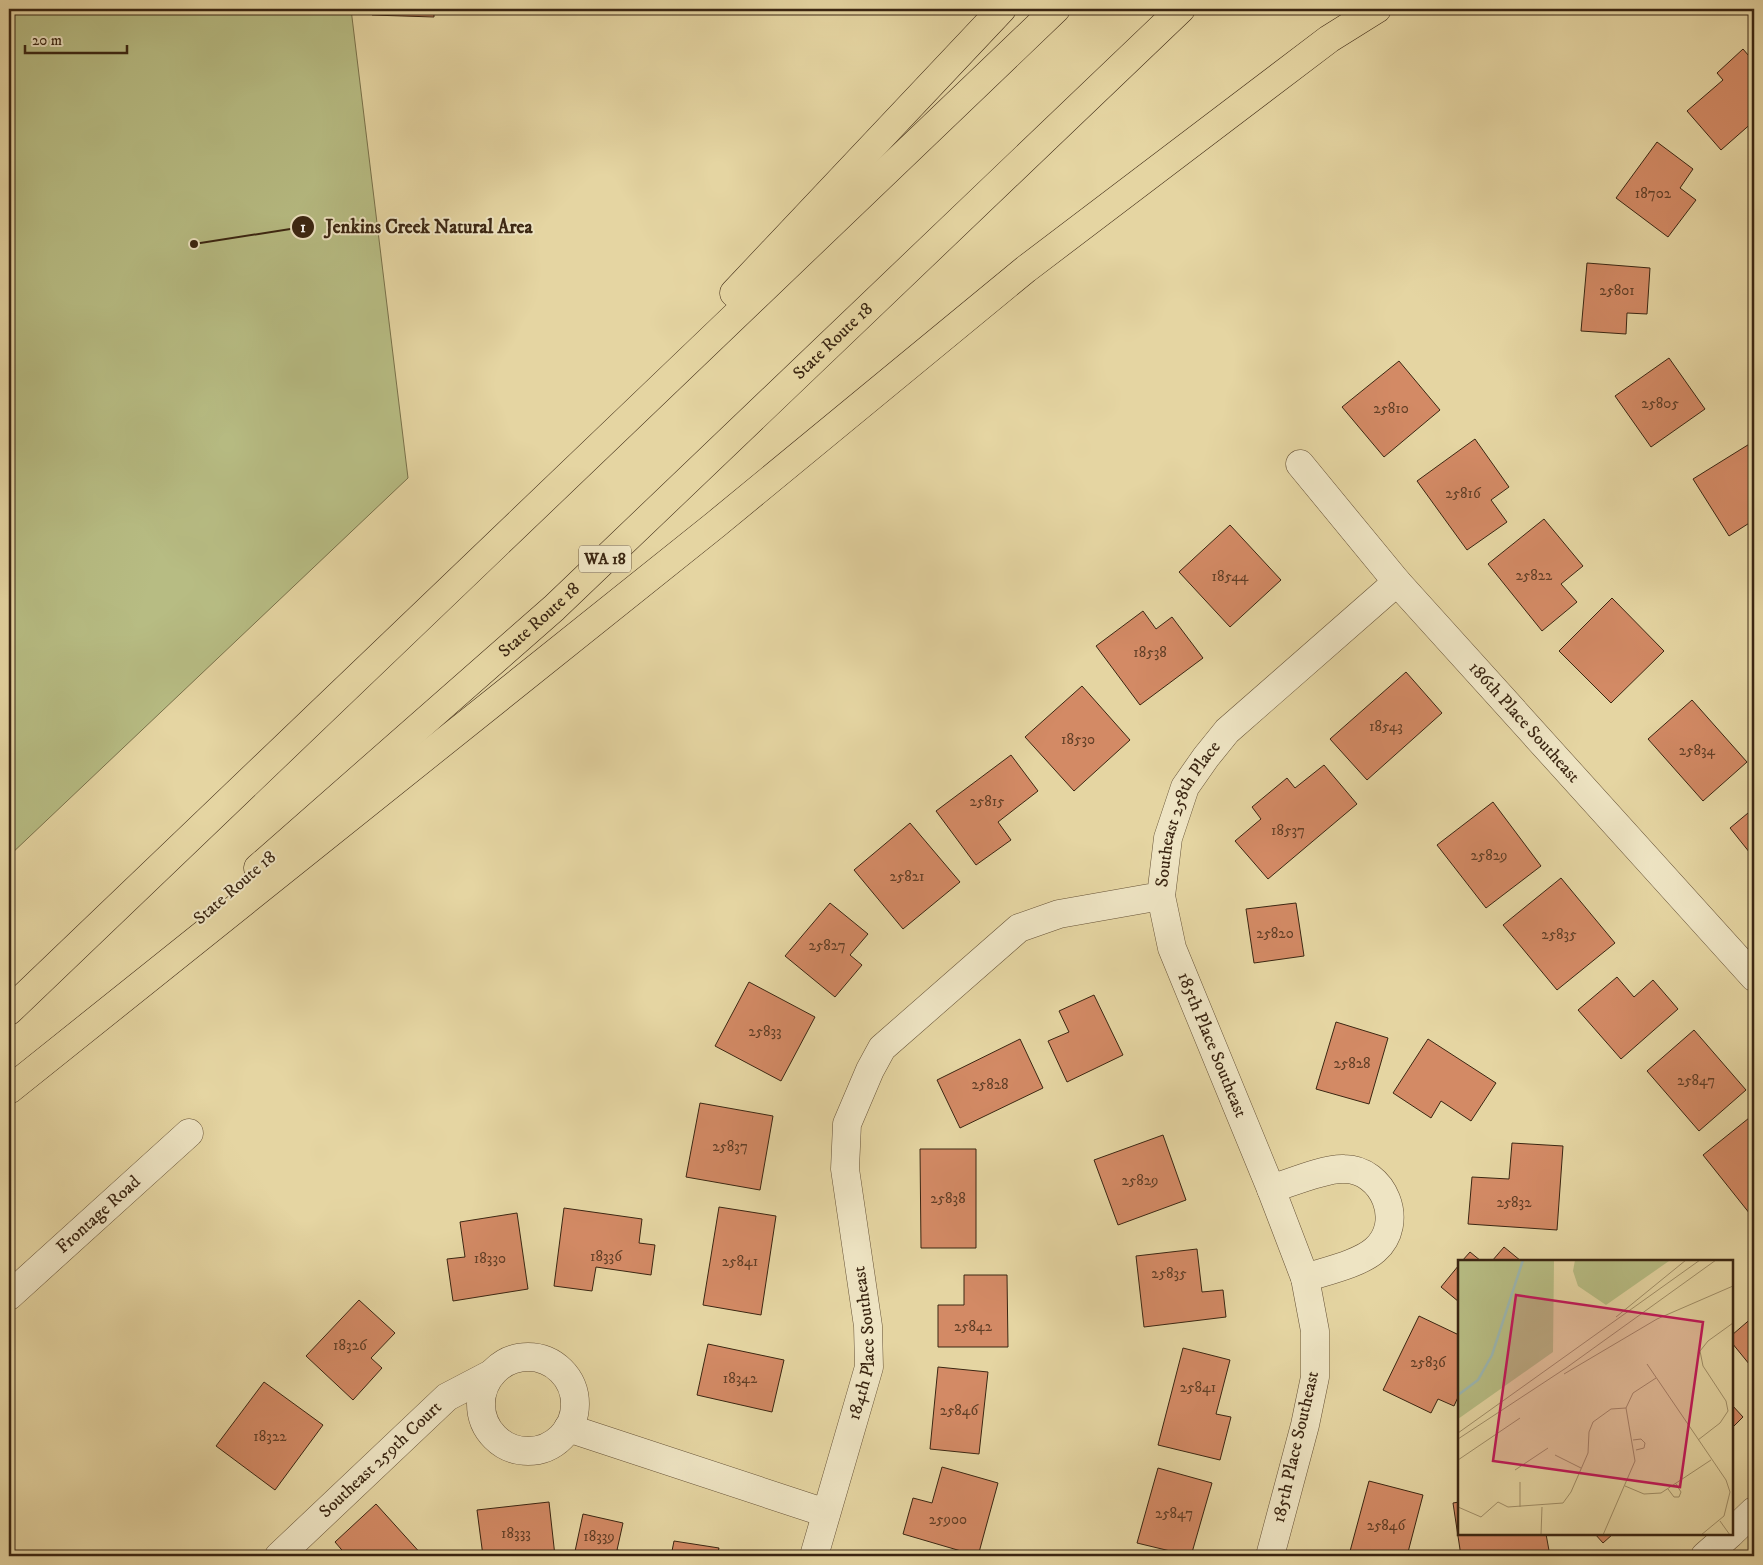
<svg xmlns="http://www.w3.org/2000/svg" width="1763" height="1565" font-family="'IM FELL DW Pica',serif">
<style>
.green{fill:#b7bc83;stroke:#79714a}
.building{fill:#d38a65;stroke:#3b2612}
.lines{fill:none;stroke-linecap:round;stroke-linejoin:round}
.street-casing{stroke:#665236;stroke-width:29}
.highway-casing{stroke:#3b2612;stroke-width:29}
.street{stroke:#eee4c3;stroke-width:28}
.highway{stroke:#e5d5a2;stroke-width:28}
.labels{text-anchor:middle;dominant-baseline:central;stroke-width:4;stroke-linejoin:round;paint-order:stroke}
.number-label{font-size:15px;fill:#613f27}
.shield{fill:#eee4c3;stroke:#715f47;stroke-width:1}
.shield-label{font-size:16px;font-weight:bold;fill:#3b2612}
.street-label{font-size:18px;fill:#3b2612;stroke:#eee4c3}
.inset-river{fill:none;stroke:#9bb6b0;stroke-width:2.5}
.inset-road{fill:none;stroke:#a18f68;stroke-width:1}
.view{fill:#c2185b;fill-opacity:0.15;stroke:#c2185b;stroke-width:2.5}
.inset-edge{fill:none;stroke:#3b2612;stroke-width:2.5}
.leader{fill:none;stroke:#3b2612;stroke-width:2}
.callout-dot{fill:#3b2612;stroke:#eee4c3;stroke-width:2}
.mark-label{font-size:15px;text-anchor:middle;font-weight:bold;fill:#fff}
.callout-label{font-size:19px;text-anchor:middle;font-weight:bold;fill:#3b2612;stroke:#eee4c3;stroke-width:4;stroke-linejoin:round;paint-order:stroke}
</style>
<rect width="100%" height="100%" fill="#e5d5a2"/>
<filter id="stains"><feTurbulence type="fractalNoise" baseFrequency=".004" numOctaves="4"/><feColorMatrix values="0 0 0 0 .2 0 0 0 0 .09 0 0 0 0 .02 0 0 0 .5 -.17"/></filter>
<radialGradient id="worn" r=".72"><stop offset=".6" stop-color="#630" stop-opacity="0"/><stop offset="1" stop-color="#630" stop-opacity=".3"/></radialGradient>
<!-- green -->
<path class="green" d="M 9,9 L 351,9 L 408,478 L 9,856 Z"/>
<!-- building -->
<g class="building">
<path d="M 372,9 L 434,9 L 434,17 L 372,15 Z"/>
<path d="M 1743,49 L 1754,62 L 1754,121 L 1721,150 L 1687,111 L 1723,80 L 1717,73 Z"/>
<path d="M 1657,142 L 1693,169 L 1680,188 L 1696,200 L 1668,237 L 1616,198 Z"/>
<path d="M 1587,263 L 1650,268 L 1647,314 L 1627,313 L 1626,334 L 1581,331 Z"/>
<path d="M 1669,358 L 1705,409 L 1651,447 L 1615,396 Z"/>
<path d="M 1399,361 L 1440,410 L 1384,457 L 1342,407 Z"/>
<path d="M 1475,439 L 1509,487 L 1491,500 L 1507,522 L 1467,550 L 1417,481 Z"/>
<path d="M 1751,443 L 1754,448 L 1754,520 L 1729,536 L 1693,479 Z"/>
<path d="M 1544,519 L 1583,566 L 1561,584 L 1577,602 L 1542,631 L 1488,564 Z"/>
<path d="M 1230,525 L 1281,580 L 1230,627 L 1179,572 Z"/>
<path d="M 1612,598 L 1664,651 L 1611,703 L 1559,651 Z"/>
<path d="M 1143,611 L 1156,629 L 1172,617 L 1203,658 L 1140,705 L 1096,646 Z"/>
<path d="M 1406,672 L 1442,713 L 1367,780 L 1330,739 Z"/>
<path d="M 1082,686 L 1130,740 L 1074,791 L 1025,737 Z"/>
<path d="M 1692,700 L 1747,762 L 1703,801 L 1648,739 Z"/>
<path d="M 1011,755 L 1038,791 L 998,822 L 1011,840 L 976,865 L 936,811 Z"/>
<path d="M 1324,765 L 1357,804 L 1268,879 L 1235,841 L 1261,819 L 1252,807 L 1287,778 L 1295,788 Z"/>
<path d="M 1493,802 L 1541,866 L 1486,908 L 1437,845 Z"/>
<path d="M 1754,808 L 1754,858 L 1730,828 Z"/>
<path d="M 910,823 L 960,882 L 903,929 L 854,870 Z"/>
<path d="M 1561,878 L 1615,943 L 1557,990 L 1503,925 Z"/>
<path d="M 830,903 L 868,934 L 850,955 L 862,965 L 835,997 L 785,956 Z"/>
<path d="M 1296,903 L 1304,956 L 1254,963 L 1246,909 Z"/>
<path d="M 1617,977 L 1634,997 L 1653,980 L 1678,1009 L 1621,1059 L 1578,1010 Z"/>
<path d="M 749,982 L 815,1017 L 781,1081 L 715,1046 Z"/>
<path d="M 1094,995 L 1123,1055 L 1067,1082 L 1048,1041 L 1069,1032 L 1059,1011 Z"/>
<path d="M 1336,1022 L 1388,1038 L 1369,1104 L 1316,1089 Z"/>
<path d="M 1694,1030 L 1746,1090 L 1699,1131 L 1647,1071 Z"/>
<path d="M 1020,1039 L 1043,1088 L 960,1128 L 937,1080 Z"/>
<path d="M 1428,1039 L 1496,1083 L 1471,1121 L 1441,1101 L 1431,1118 L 1393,1093 Z"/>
<path d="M 700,1103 L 773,1116 L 760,1190 L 686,1177 Z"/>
<path d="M 1754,1114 L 1754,1219 L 1703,1155 Z"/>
<path d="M 1163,1135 L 1186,1200 L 1118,1225 L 1094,1160 Z"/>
<path d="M 1512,1143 L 1563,1146 L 1557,1230 L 1468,1224 L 1472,1177 L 1509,1179 Z"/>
<path d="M 920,1149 L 976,1149 L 976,1248 L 921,1248 Z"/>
<path d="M 719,1207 L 776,1216 L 761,1315 L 703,1305 Z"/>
<path d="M 564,1208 L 642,1219 L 639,1243 L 655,1245 L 651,1275 L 596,1267 L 592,1291 L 554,1286 Z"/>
<path d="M 517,1213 L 528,1289 L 453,1301 L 447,1259 L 465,1257 L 460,1222 Z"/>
<path d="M 1504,1247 L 1521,1261 L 1492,1261 Z"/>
<path d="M 1197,1249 L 1202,1292 L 1223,1290 L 1226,1317 L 1144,1327 L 1136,1256 Z"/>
<path d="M 1470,1252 L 1481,1261 L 1462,1261 Z"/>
<path d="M 1459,1265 L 1459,1302 L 1441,1287 Z"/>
<path d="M 964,1275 L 1007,1275 L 1008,1347 L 938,1347 L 938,1305 L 964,1305 Z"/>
<path d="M 359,1300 L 395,1333 L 371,1358 L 382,1368 L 353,1400 L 306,1356 Z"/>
<path d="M 1419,1316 L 1459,1335 L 1459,1395 L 1454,1406 L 1438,1399 L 1431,1413 L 1383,1390 Z"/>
<path d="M 1754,1316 L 1754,1370 L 1732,1343 L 1732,1335 Z"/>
<path d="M 708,1344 L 784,1360 L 772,1412 L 697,1395 Z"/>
<path d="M 1183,1348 L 1230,1360 L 1216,1414 L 1231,1417 L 1220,1460 L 1158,1445 Z"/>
<path d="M 938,1367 L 988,1372 L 979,1454 L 930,1449 Z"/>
<path d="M 264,1382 L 323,1425 L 275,1490 L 216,1446 Z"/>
<path d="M 1732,1405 L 1743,1417 L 1732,1428 Z"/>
<path d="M 942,1467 L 998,1483 L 978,1556 L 903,1534 L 913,1498 L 932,1503 Z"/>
<path d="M 1158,1468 L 1212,1483 L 1191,1556 L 1137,1543 Z"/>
<path d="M 1369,1481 L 1423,1495 L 1407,1556 L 1349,1555 Z"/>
<path d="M 549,1502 L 555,1556 L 483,1556 L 477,1510 Z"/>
<path d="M 1459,1502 L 1459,1534 L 1546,1534 L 1550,1556 L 1461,1556 L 1453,1503 Z"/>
<path d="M 376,1504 L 423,1556 L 347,1556 L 335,1542 Z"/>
<path d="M 583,1514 L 623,1523 L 617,1550 L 648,1556 L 574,1556 Z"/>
<path d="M 1595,1534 L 1613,1534 L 1603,1543 Z"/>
<path d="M 674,1541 L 719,1548 L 717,1556 L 671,1556 Z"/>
<path d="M 173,1552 L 173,1556 L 140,1556 L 140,1553 Z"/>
</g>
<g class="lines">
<!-- street casing -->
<g class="street-casing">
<g id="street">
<path id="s1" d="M 1300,464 L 1397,582 L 1754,977"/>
<path id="s2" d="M 1161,896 L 1172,948 L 1271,1189 L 1305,1278 L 1315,1331 L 1315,1377 L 1305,1425 L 1270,1556"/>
<path d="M 1271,1189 C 1290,1183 1325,1168 1344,1169 C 1384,1169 1406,1223 1375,1250 C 1359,1264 1326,1271 1305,1278"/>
<path id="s3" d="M 9,1296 L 189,1133"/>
<circle cx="528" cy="1404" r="47"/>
<path d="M 568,1428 L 826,1513"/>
<path d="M 1732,1532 L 1754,1511"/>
<path id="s4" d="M 279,1556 L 447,1397 L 491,1374"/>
<path id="s5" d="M 814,1556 L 869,1367 L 868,1326 L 845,1169 L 847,1124 L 870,1070 L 882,1048 L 1019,928 L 1059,914 L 1161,896 L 1168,838 L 1185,787 L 1206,757 L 1227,731 L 1397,582"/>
<path d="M 1705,1556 L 1730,1534"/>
</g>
</g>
<!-- highway casing -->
<g class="highway-casing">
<g id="highway">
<path d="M 734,293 L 1002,9"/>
<path id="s6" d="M 258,868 L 554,608 L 1181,9"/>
<path d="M 9,1011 L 1056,9"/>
<path d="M 9,1090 L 715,525 L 1026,269 L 1329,39 L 1377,9"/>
</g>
</g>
<!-- street -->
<use href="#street" class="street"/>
<!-- highway -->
<use href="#highway" class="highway"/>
</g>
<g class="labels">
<!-- number labels -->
<g class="number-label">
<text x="1653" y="193">18702</text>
<text x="1617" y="290">25801</text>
<text x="1660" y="403">25805</text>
<text x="1391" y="408">25810</text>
<text x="1463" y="493">25816</text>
<text x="1534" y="575">25822</text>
<text x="1230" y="576">18544</text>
<text x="1150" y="652">18538</text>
<text x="1386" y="726">18543</text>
<text x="1078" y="739">18530</text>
<text x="1697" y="750">25834</text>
<text x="987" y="801">25815</text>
<text x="1288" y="830">18537</text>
<text x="1489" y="855">25829</text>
<text x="907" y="876">25821</text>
<text x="1275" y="933">25820</text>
<text x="1559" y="934">25835</text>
<text x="827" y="945">25827</text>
<text x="765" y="1031">25833</text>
<text x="1352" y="1063">25828</text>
<text x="1696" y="1080">25847</text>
<text x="990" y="1084">25828</text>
<text x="730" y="1146">25837</text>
<text x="1140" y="1180">25829</text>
<text x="948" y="1198">25838</text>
<text x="1514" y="1202">25832</text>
<text x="606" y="1256">18336</text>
<text x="490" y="1258">18330</text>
<text x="740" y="1261">25841</text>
<text x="1169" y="1273">25835</text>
<text x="973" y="1326">25842</text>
<text x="350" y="1345">18326</text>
<text x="1428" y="1362">25836</text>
<text x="740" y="1378">18342</text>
<text x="1198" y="1387">25841</text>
<text x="959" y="1410">25846</text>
<text x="270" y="1436">18322</text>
<text x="1174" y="1513">25847</text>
<text x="948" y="1519">25900</text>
<text x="1386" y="1525">25846</text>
<text x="516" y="1533">18333</text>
<text x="599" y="1536">18339</text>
</g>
<!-- shield labels -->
<rect class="shield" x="579" y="545.5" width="52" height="27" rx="4"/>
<g class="shield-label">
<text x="605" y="559">WA 18</text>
</g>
<!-- street labels -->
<g class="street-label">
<text stroke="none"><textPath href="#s6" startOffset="780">State Route 18</textPath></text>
<text stroke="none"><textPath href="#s6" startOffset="375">State Route 18</textPath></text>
<text stroke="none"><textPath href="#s1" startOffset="342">186th Place Southeast</textPath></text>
<text stroke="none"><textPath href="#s5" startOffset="941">Southeast 258th Place</textPath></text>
<text transform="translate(235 888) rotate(-41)">State Route 18</text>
<text stroke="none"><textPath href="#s2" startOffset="158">185th Place Southeast</textPath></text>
<text stroke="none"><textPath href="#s3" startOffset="121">Frontage Road</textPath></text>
<text stroke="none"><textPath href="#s5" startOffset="220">184th Place Southeast</textPath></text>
<text transform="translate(1296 1447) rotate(-77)">185th Place Southeast</text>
<text stroke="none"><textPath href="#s4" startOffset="140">Southeast 259th Court</textPath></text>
</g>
</g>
<!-- overview -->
<g transform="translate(1458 1260)">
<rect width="275" height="275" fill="#e5d5a2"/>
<path d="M 0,0 L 96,0 L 95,92 L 0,159 ZM 117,0 L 204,0 L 211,1 L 148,45 L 120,26 L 115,11 Z" fill="#b7bc83"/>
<path class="inset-river" d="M 0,135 L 20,120 L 34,95 L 65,0"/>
<path class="inset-road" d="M 158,57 L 228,0M 189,104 L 268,220 L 272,232 L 266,256 L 243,275M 106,114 L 199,59 L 275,26M 0,173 L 242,0M 0,179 L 108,108 L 258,0M 175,180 L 183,179 L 187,183 L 186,188 L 178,190M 240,180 L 262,163 L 270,151 L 268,141 L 245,106 L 242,91 L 250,81 L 275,63M 97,195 L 123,208M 0,200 L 62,158M 57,210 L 90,188M 167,226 L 186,234 L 203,233 L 253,200M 210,229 L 216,237 L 221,237 L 223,232 L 218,224M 0,247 L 23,257 L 40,242 L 50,247 L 105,243 L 113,232 L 130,193 L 131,172 L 135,162 L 153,149 L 168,148 L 175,133 L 198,118M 62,247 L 62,222M 262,261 L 272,275M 83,275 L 84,247M 145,275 L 177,201 L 168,148"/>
<path class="view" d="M 58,35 L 245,62 L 222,227 L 35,201 Z"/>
<rect width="275" height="275" class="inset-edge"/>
</g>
<!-- callouts -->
<path class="leader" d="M194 244L303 227"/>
<g class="callout-dot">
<circle cx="194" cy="244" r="5"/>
<circle cx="303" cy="227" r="12"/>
</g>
<g class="mark-label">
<text x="303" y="232">1</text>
</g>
<g class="callout-label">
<text x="429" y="233">Jenkins Creek Natural Area</text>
</g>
<!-- margin -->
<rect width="1763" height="1565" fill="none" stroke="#e5d5a2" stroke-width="30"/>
<rect x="10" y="10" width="1743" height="1545" fill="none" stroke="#3b2612" stroke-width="2.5"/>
<rect x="15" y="15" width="1733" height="1535" fill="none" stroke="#3b2612"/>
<!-- scale -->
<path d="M25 45v8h102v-8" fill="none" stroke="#3b2612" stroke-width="2.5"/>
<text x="32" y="45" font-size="15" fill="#3b2612" stroke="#eee4c3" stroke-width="4" paint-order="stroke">20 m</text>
<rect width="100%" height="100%" filter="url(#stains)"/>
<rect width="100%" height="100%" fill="url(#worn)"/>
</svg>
